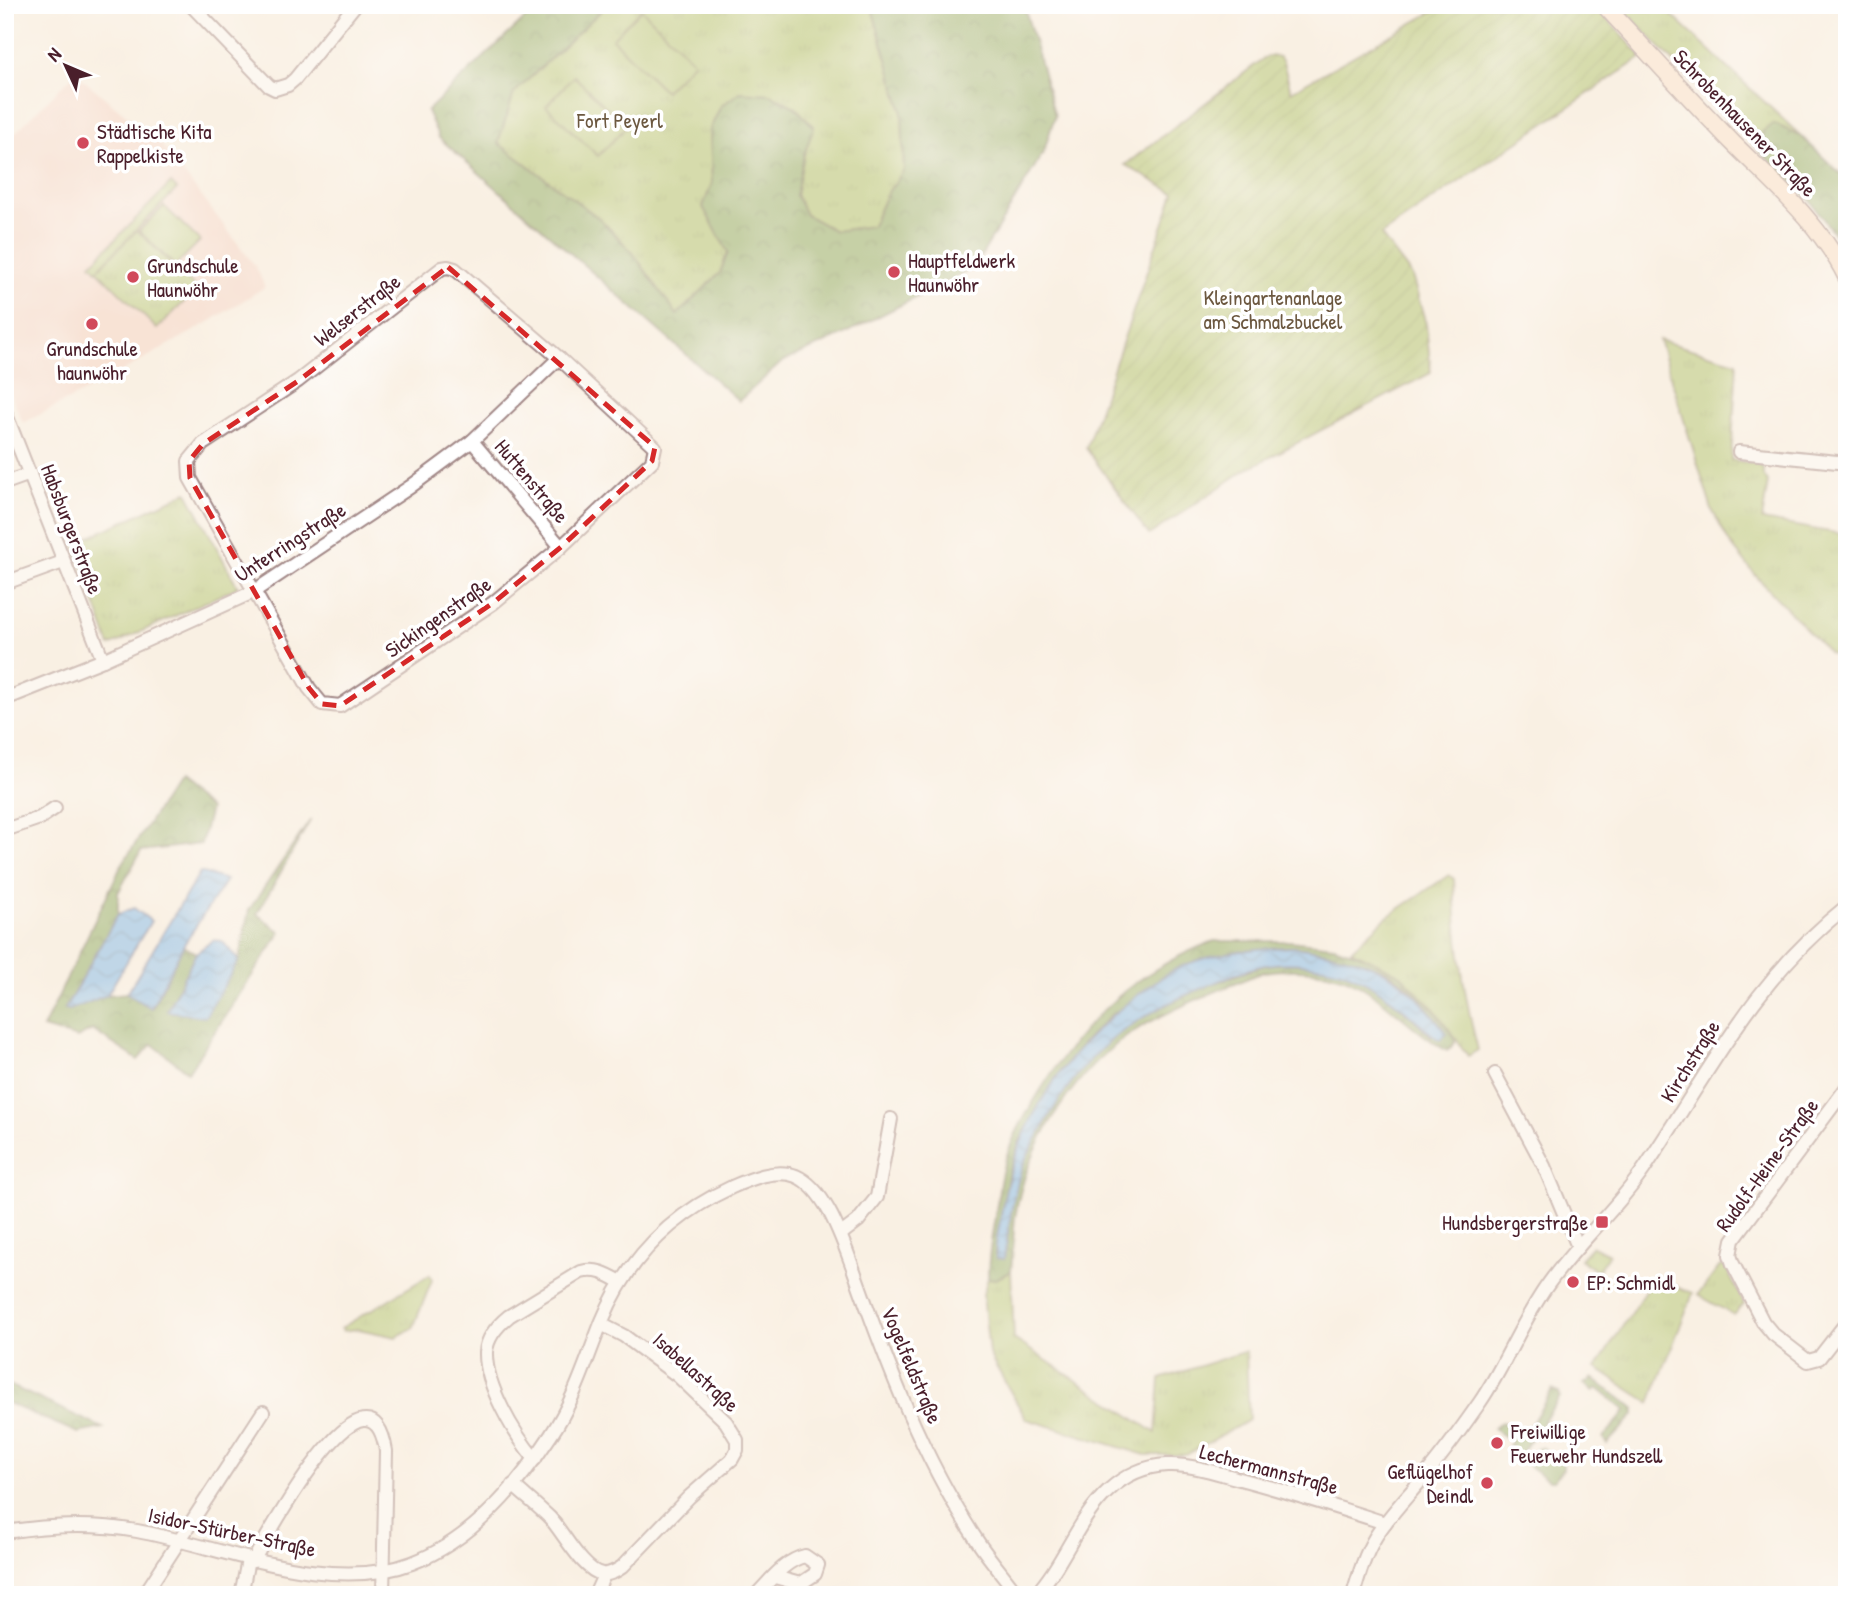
<svg xmlns="http://www.w3.org/2000/svg" width="1852" height="1600" font-family="'Patrick Hand',sans-serif">
<style>
.built{fill:#f6d2c4}
.grass{fill:url(#grass-tufts);stroke:#7a7049;stroke-width:2}
.forest{fill:url(#forest-crowns);stroke:#696444;stroke-width:2;fill-rule:evenodd}
.garden{fill:url(#garden-furrows);stroke:#7a7049;stroke-width:2}
.pitch{fill:#abc267;stroke:#7a7049;stroke-width:2}
.water{fill:url(#water-waves);stroke:#626b8c;stroke-width:2}
.lines{fill:none;stroke-linecap:round;stroke-linejoin:round}
.street-casing{stroke:#a28887;stroke-width:16}
.secondary-casing{stroke:#a28887;stroke-width:19}
.street{stroke:#fff;stroke-width:12}
.secondary{stroke:#fce5d0;stroke-width:16}
.marked{fill:none;stroke:#d62828;stroke-width:5;stroke-dasharray:14 9;stroke-linejoin:round}
.poi-dot{fill:#d1495b;stroke:#fff;stroke-width:2.5}
.labels{text-anchor:middle;dominant-baseline:central;stroke-width:7;stroke-linejoin:round;paint-order:stroke}
.park-label{font-size:21px;fill:#6c5840;stroke:#fff}
.street-label{font-size:21px;fill:#4a1f2b;stroke:#fff}
.poi-label{font-size:21px;fill:#4a1f2b;stroke:#fff;text-anchor:start}
</style>
<defs>
<pattern id="grass-tufts" width="24" height="20" patternUnits="userSpaceOnUse" patternTransform="scale(1.75)"><rect width="24" height="20" fill="#abc267"/><path d="M3 7l-1-3M5 7V3M7 7l1-3M15 17l-1-3M17 17v-4M19 17l1-3" fill="none" stroke="#95a65a"/></pattern>
<pattern id="forest-crowns" width="20" height="18" patternUnits="userSpaceOnUse" patternTransform="scale(1.75)"><rect width="20" height="18" fill="#88a85c"/><path d="M2 6a3 3 0 1 1 6 0M12 15a3 3 0 1 1 6 0" fill="none" stroke="#71884c"/></pattern>
<pattern id="garden-furrows" width="10" height="10" patternUnits="userSpaceOnUse" patternTransform="scale(1.75)"><rect width="10" height="10" fill="#abc267"/><path d="M-1 1l2-2M0 10L10 0M9 11l2-2" fill="none" stroke="#95a65a"/></pattern>
<pattern id="water-waves" width="16" height="10" patternUnits="userSpaceOnUse" patternTransform="scale(1.75)"><rect width="16" height="10" fill="#7ab7ec"/><path d="M0 5q4-4 8 0t8 0" fill="none" stroke="#6694bf"/></pattern>
</defs>
<rect width="100%" height="100%" fill="#fff"/>
<filter id="ink" filterUnits="userSpaceOnUse"><feTurbulence type="fractalNoise" baseFrequency=".0143" numOctaves="2"/><feDisplacementMap in="SourceGraphic" scale="14" xChannelSelector="R" yChannelSelector="G"/><feConvolveMatrix kernelMatrix="1 2 1 2 8 2 1 2 1" color-interpolation-filters="sRGB"/></filter>
<filter id="wash" filterUnits="userSpaceOnUse"><feTurbulence type="fractalNoise" baseFrequency=".00686" numOctaves="4" result="noise"/><feDisplacementMap in="SourceGraphic" scale="28" xChannelSelector="R" yChannelSelector="G"/><feGaussianBlur stdDeviation="1.57" result="paint"/><feColorMatrix in="noise" values="0 0 0 0 0 0 0 0 0 0 0 0 0 0 0 0 0 1.4 0 .05"/><feComposite in="paint" operator="in"/></filter>
<g filter="url(#wash)">
<rect width="100%" height="100%" fill="#f9f0e3"/>
<!-- built -->
<path class="built" d="M 75,73 L 160,143 L 256,267 L 265,287 L 206,324 L 98,385 L 23,423 L 5,382 L 5,143 Z"/>
<!-- grass -->
<g class="grass">
<path d="M 607,5 L 871,5 L 902,110 L 904,171 L 886,195 L 872,226 L 835,231 L 806,215 L 796,195 L 804,154 L 814,127 L 795,107 L 770,94 L 740,93 L 721,106 L 710,129 L 712,183 L 703,207 L 728,252 L 720,273 L 677,315 L 632,252 L 600,219 L 497,143 L 514,93 Z"/>
<path d="M 1619,5 L 1665,5 L 1664,8 L 1801,136 L 1774,124 L 1762,132 L 1763,155 Z"/>
<path d="M 137,230 L 197,289 L 157,329 L 97,270 Z"/>
<path d="M 1659,340 L 1737,362 L 1731,460 L 1759,464 L 1763,468 L 1763,475 L 1768,482 L 1762,520 L 1847,535 L 1847,755 L 1843,723 L 1846,659 L 1829,653 L 1757,577 L 1729,542 L 1712,510 Z"/>
<path d="M 187,492 L 238,587 L 110,646 L 74,544 Z"/>
<path d="M 1449,875 L 1454,879 C 1456,938 1463,993 1478,1050 L 1468,1056 L 1435,1010 L 1401,975 L 1351,950 L 1387,917 Z"/>
<path d="M 1592,1246 L 1609,1254 L 1597,1271 L 1580,1259 Z"/>
<path d="M 1720,1266 L 1725,1266 L 1744,1304 L 1734,1315 L 1698,1295 Z"/>
<path d="M 1011,1271 L 1014,1339 L 1156,1433 L 1160,1379 L 1246,1351 L 1249,1420 L 1186,1455 L 1145,1455 L 1026,1419 L 989,1354 L 983,1294 L 988,1278 L 996,1279 Z"/>
<path d="M 430,1275 L 432,1280 L 413,1328 L 396,1337 L 358,1329 L 343,1331 L 341,1328 Z"/>
<path d="M 1654,1277 L 1693,1293 L 1650,1403 L 1596,1368 Z"/>
</g>
<!-- forest -->
<g class="forest">
<path d="M 539,5 L 607,5 L 514,93 L 498,143 L 600,219 L 632,252 L 677,315 L 720,273 L 728,252 L 703,207 L 712,183 L 710,129 L 721,106 L 740,92 L 770,94 L 795,107 L 814,127 L 804,154 L 796,195 L 806,215 L 835,231 L 872,226 L 886,195 L 904,170 L 902,110 L 871,5 L 1024,5 L 1055,116 L 1044,151 L 974,268 L 840,336 L 782,362 L 739,401 L 439,138 L 427,111 Z"/>
<path d="M 1774,124 L 1801,136 L 1847,180 L 1847,252 L 1809,199 L 1763,155 L 1762,132 Z"/>
<path d="M 175,782 L 210,809 L 201,844 L 141,851 L 118,893 L 118,914 L 65,1009 L 107,995 L 127,993 L 152,1008 L 183,946 L 196,953 L 167,1011 L 239,960 L 249,910 L 311,819 L 257,914 L 281,932 L 188,1072 L 152,1044 L 138,1060 L 92,1030 L 77,1038 L 43,1028 L 121,866 Z"/>
<path d="M 1214,941 L 1290,941 L 1334,946 L 1361,955 L 1401,975 L 1435,1011 L 1454,1037 L 1455,1043 L 1447,1051 C 1415,1033 1391,1004 1359,985 C 1333,969 1292,968 1263,972 C 1222,989 1180,1005 1141,1027 C 1077,1066 1026,1144 1015,1218 C 1013,1235 1013,1253 1011,1271 L 996,1279 L 988,1278 C 988,1252 993,1230 997,1204 C 999,1189 1000,1173 1006,1158 C 1013,1135 1027,1112 1040,1091 C 1084,1020 1134,971 1214,941 ZM 1293,947 C 1320,951 1363,959 1388,972 C 1410,984 1426,1007 1442,1026 L 1431,1036 C 1407,1011 1375,981 1341,971 C 1322,965 1294,962 1273,964 C 1263,964 1252,970 1242,973 C 1200,987 1144,1009 1110,1039 C 1074,1073 1046,1116 1025,1160 C 1011,1190 1009,1227 1004,1259 L 995,1254 L 1009,1172 L 1020,1141 L 1060,1072 L 1086,1040 L 1113,1013 L 1271,948 Z"/>
<path d="M 1592,1378 L 1634,1408 L 1634,1415 L 1607,1444 L 1603,1438 L 1622,1416 L 1625,1410 L 1597,1388 L 1594,1391 L 1584,1384 Z"/>
<path d="M 5,1383 L 103,1428 L 78,1433 L 5,1402 Z"/>
<path d="M 1552,1390 L 1559,1393 L 1560,1397 L 1520,1455 L 1508,1446 L 1511,1441 L 1493,1429 L 1502,1422 L 1511,1427 L 1526,1428 L 1532,1423 Z"/>
<path d="M 1538,1447 L 1542,1447 L 1563,1464 L 1563,1469 L 1554,1480 L 1549,1480 L 1526,1464 Z"/>
</g>
<!-- garden -->
<path class="garden" d="M 1445,5 L 1595,5 L 1642,57 L 1381,235 L 1412,276 L 1426,324 L 1431,373 L 1245,470 L 1149,535 L 1086,448 L 1174,193 L 1125,165 L 1264,58 L 1269,56 L 1279,57 L 1283,62 L 1291,91 Z"/>
<!-- pitch -->
<g class="pitch">
<path d="M 641,9 L 694,62 L 665,91 L 612,39 Z"/>
<path d="M 574,76 L 626,127 L 598,156 L 546,106 Z"/>
<path d="M 171,183 L 177,189 L 97,270 L 91,264 Z"/>
<path d="M 164,206 L 200,241 L 175,266 L 139,231 Z"/>
</g>
<!-- water -->
<g class="water">
<path d="M 200,872 L 226,880 L 183,946 L 151,1008 L 127,993 Z"/>
<path d="M 134,908 L 151,921 L 107,995 L 70,1010 L 65,1009 L 118,914 Z"/>
<path d="M 213,940 L 222,941 L 239,960 L 205,1017 L 167,1011 L 196,953 Z"/>
<path d="M 1293,947 C 1346,955 1386,961 1423,1004 C 1432,1014 1440,1023 1446,1034 L 1441,1040 C 1430,1035 1425,1028 1416,1020 C 1396,1002 1368,979 1341,971 C 1321,965 1293,962 1273,964 C 1254,965 1225,978 1207,986 C 1131,1017 1086,1050 1045,1123 C 1038,1137 1028,1151 1023,1165 C 1012,1195 1009,1227 1004,1259 L 996,1258 C 994,1246 999,1229 1001,1216 C 1013,1127 1066,1048 1138,995 C 1150,985 1164,975 1178,968 C 1213,952 1255,948 1293,947 Z"/>
</g>
</g>
<g filter="url(#ink)">
<g class="lines">
<!-- street casing -->
<g class="street-casing">
<g id="street">
<path d="M 191,5 L 269,86 L 275,89 L 288,85 L 295,79 L 355,5"/>
<path d="M 448,267 L 455,269 L 559,358 L 655,447 L 652,461 L 561,547 L 493,603 L 340,706 L 322,704 L 309,688 L 190,478 L 189,461 L 203,444 L 298,381 L 442,268 Z"/>
<path d="M 5,412 L 103,660"/>
<path d="M 472,441 L 561,547"/>
<path d="M 1739,452 L 1847,463"/>
<path d="M 5,483 L 30,474"/>
<path d="M 5,583 L 63,562"/>
<path d="M 5,699 L 103,660 L 253,592 L 410,487 L 472,441 L 559,358"/>
<path d="M 5,830 L 40,818 L 55,808"/>
<path d="M 1495,1074 L 1544,1166 L 1578,1247"/>
<path d="M 1847,1087 L 1733,1240 L 1730,1255 L 1733,1264 L 1763,1322 L 1773,1334 L 1808,1361 L 1819,1358 L 1847,1322"/>
<path d="M 841,1234 L 858,1221 L 877,1197 L 891,1119"/>
<path d="M 535,1459 C 514,1434 485,1385 486,1352 C 487,1337 498,1325 509,1316 L 581,1272 C 597,1268 607,1274 621,1282"/>
<path d="M 513,1485 C 525,1496 539,1507 550,1518 C 563,1532 583,1571 602,1574 C 610,1575 616,1571 622,1567 L 689,1497 L 732,1459 L 737,1450 L 737,1440 L 726,1422 L 678,1376 L 624,1336 L 601,1324"/>
<path d="M 5,1532 C 49,1525 93,1523 137,1531 C 220,1546 328,1595 412,1563 C 471,1541 517,1487 551,1435 C 575,1399 586,1361 602,1321 C 627,1260 671,1215 732,1187 C 750,1179 776,1168 796,1176 C 826,1189 842,1239 853,1268 C 886,1362 922,1458 978,1542 C 990,1560 1005,1577 1018,1595"/>
<path d="M 253,1561 C 266,1539 369,1346 386,1451 L 383,1595"/>
<path d="M 144,1595 L 263,1412"/>
<path d="M 241,1595 L 248,1560"/>
<path d="M 595,1595 L 604,1575"/>
<path d="M 756,1595 C 770,1581 785,1560 805,1556 L 818,1565 L 815,1574 L 800,1584 L 775,1577"/>
<path d="M 1035,1595 C 1065,1563 1077,1519 1109,1490 C 1125,1475 1146,1466 1167,1465 C 1190,1464 1214,1472 1236,1478 C 1286,1491 1336,1507 1385,1523"/>
<path d="M 1353,1595 C 1359,1574 1365,1554 1376,1536 C 1389,1515 1407,1497 1423,1478 C 1443,1454 1462,1428 1480,1402 C 1506,1364 1522,1320 1549,1283 C 1578,1242 1616,1210 1644,1169 C 1710,1072 1752,981 1847,906"/>
</g>
</g>
<!-- secondary casing -->
<g class="secondary-casing">
<path id="secondary" d="M 1604,5 C 1647,51 1689,98 1733,143 C 1775,185 1820,223 1847,278"/>
</g>
<!-- street -->
<use href="#street" class="street"/>
<!-- secondary -->
<use href="#secondary" class="secondary"/>
</g>
</g>
<!-- marked area -->
<path d="M0 0H1852V1600H0ZM 448,267 L 655,447 L 652,461 L 561,547 L 493,603 L 340,706 L 322,704 L 309,688 L 190,478 L 189,461 L 203,444 L 298,381 Z" fill="#f9f0e3" fill-opacity=".55" fill-rule="evenodd"/>
<path class="marked" d="M 448,267 L 655,447 L 652,461 L 561,547 L 493,603 L 340,706 L 322,704 L 309,688 L 190,478 L 189,461 L 203,444 L 298,381 Z"/>
<!-- markers -->
<g class="poi-dot">
<circle cx="83" cy="143" r="7"/>
<circle cx="894" cy="272" r="7"/>
<circle cx="133" cy="277" r="7"/>
<circle cx="92" cy="324" r="7"/>
<rect x="1595" y="1215" width="14" height="14" rx="3.5"/>
<circle cx="1573" cy="1282" r="7"/>
<circle cx="1497" cy="1443" r="7"/>
<circle cx="1487" cy="1483" r="7"/>
</g>
<g class="labels">
<!-- park labels -->
<g class="park-label">
<text x="620" y="120">Fort Peyerl</text>
<text x="1273" y="297">Kleingartenanlage<tspan x="1273" dy="24">am Schmalzbuckel</tspan></text>
</g>
<!-- street labels -->
<g class="street-label">
<text transform="translate(1745 123) rotate(46)">Schrobenhausener Straße</text>
<text transform="translate(357 310) rotate(-38)">Welserstraße</text>
<text transform="translate(532 481) rotate(50)">Huttenstraße</text>
<text transform="translate(72 529) rotate(69)">Habsburgerstraße</text>
<text transform="translate(290 542) rotate(-33)">Unterringstraße</text>
<text transform="translate(438 617) rotate(-35)">Sickingenstraße</text>
<text transform="translate(1690 1061) rotate(-58)">Kirchstraße</text>
<text transform="translate(1767 1165) rotate(-54)">Rudolf-Heine-Straße</text>
<text transform="translate(912 1365) rotate(67)">Vogelfeldstraße</text>
<text transform="translate(696 1372) rotate(42)">Isabellastraße</text>
<text transform="translate(1269 1469) rotate(15)">Lechermannstraße</text>
<text transform="translate(232 1532) rotate(12)">Isidor-Stürber-Straße</text>
</g>
<!-- poi labels -->
<g class="poi-label">
<text x="97" y="131">Städtische Kita<tspan x="97" dy="24">Rappelkiste</tspan></text>
<text x="908" y="260">Hauptfeldwerk<tspan x="908" dy="24">Haunwöhr</tspan></text>
<text x="147" y="265">Grundschule<tspan x="147" dy="24">Haunwöhr</tspan></text>
<text x="92" y="348" text-anchor="middle">Grundschule<tspan x="92" dy="24">haunwöhr</tspan></text>
<text x="1588" y="1222" text-anchor="end">Hundsbergerstraße</text>
<text x="1587" y="1282">EP: Schmidl</text>
<text x="1511" y="1431">Freiwillige<tspan x="1511" dy="24">Feuerwehr Hundszell</tspan></text>
<text x="1473" y="1471" text-anchor="end">Geflügelhof<tspan x="1473" dy="24">Deindl</tspan></text>
</g>
</g>
<!-- margin -->
<rect width="1852" height="1600" fill="none" stroke="#fff" stroke-width="28"/>
<!-- north arrow -->
<g transform="translate(66 66) rotate(314)" stroke="#ffffff" stroke-width="5" paint-order="stroke">
<path d="M0-5L12 26L0 18L-12 26Z" fill="#4a1f2b"/>
<text y="-10" font-size="19" font-weight="bold" text-anchor="middle" fill="#4a1f2b">N</text>
</g>
</svg>
